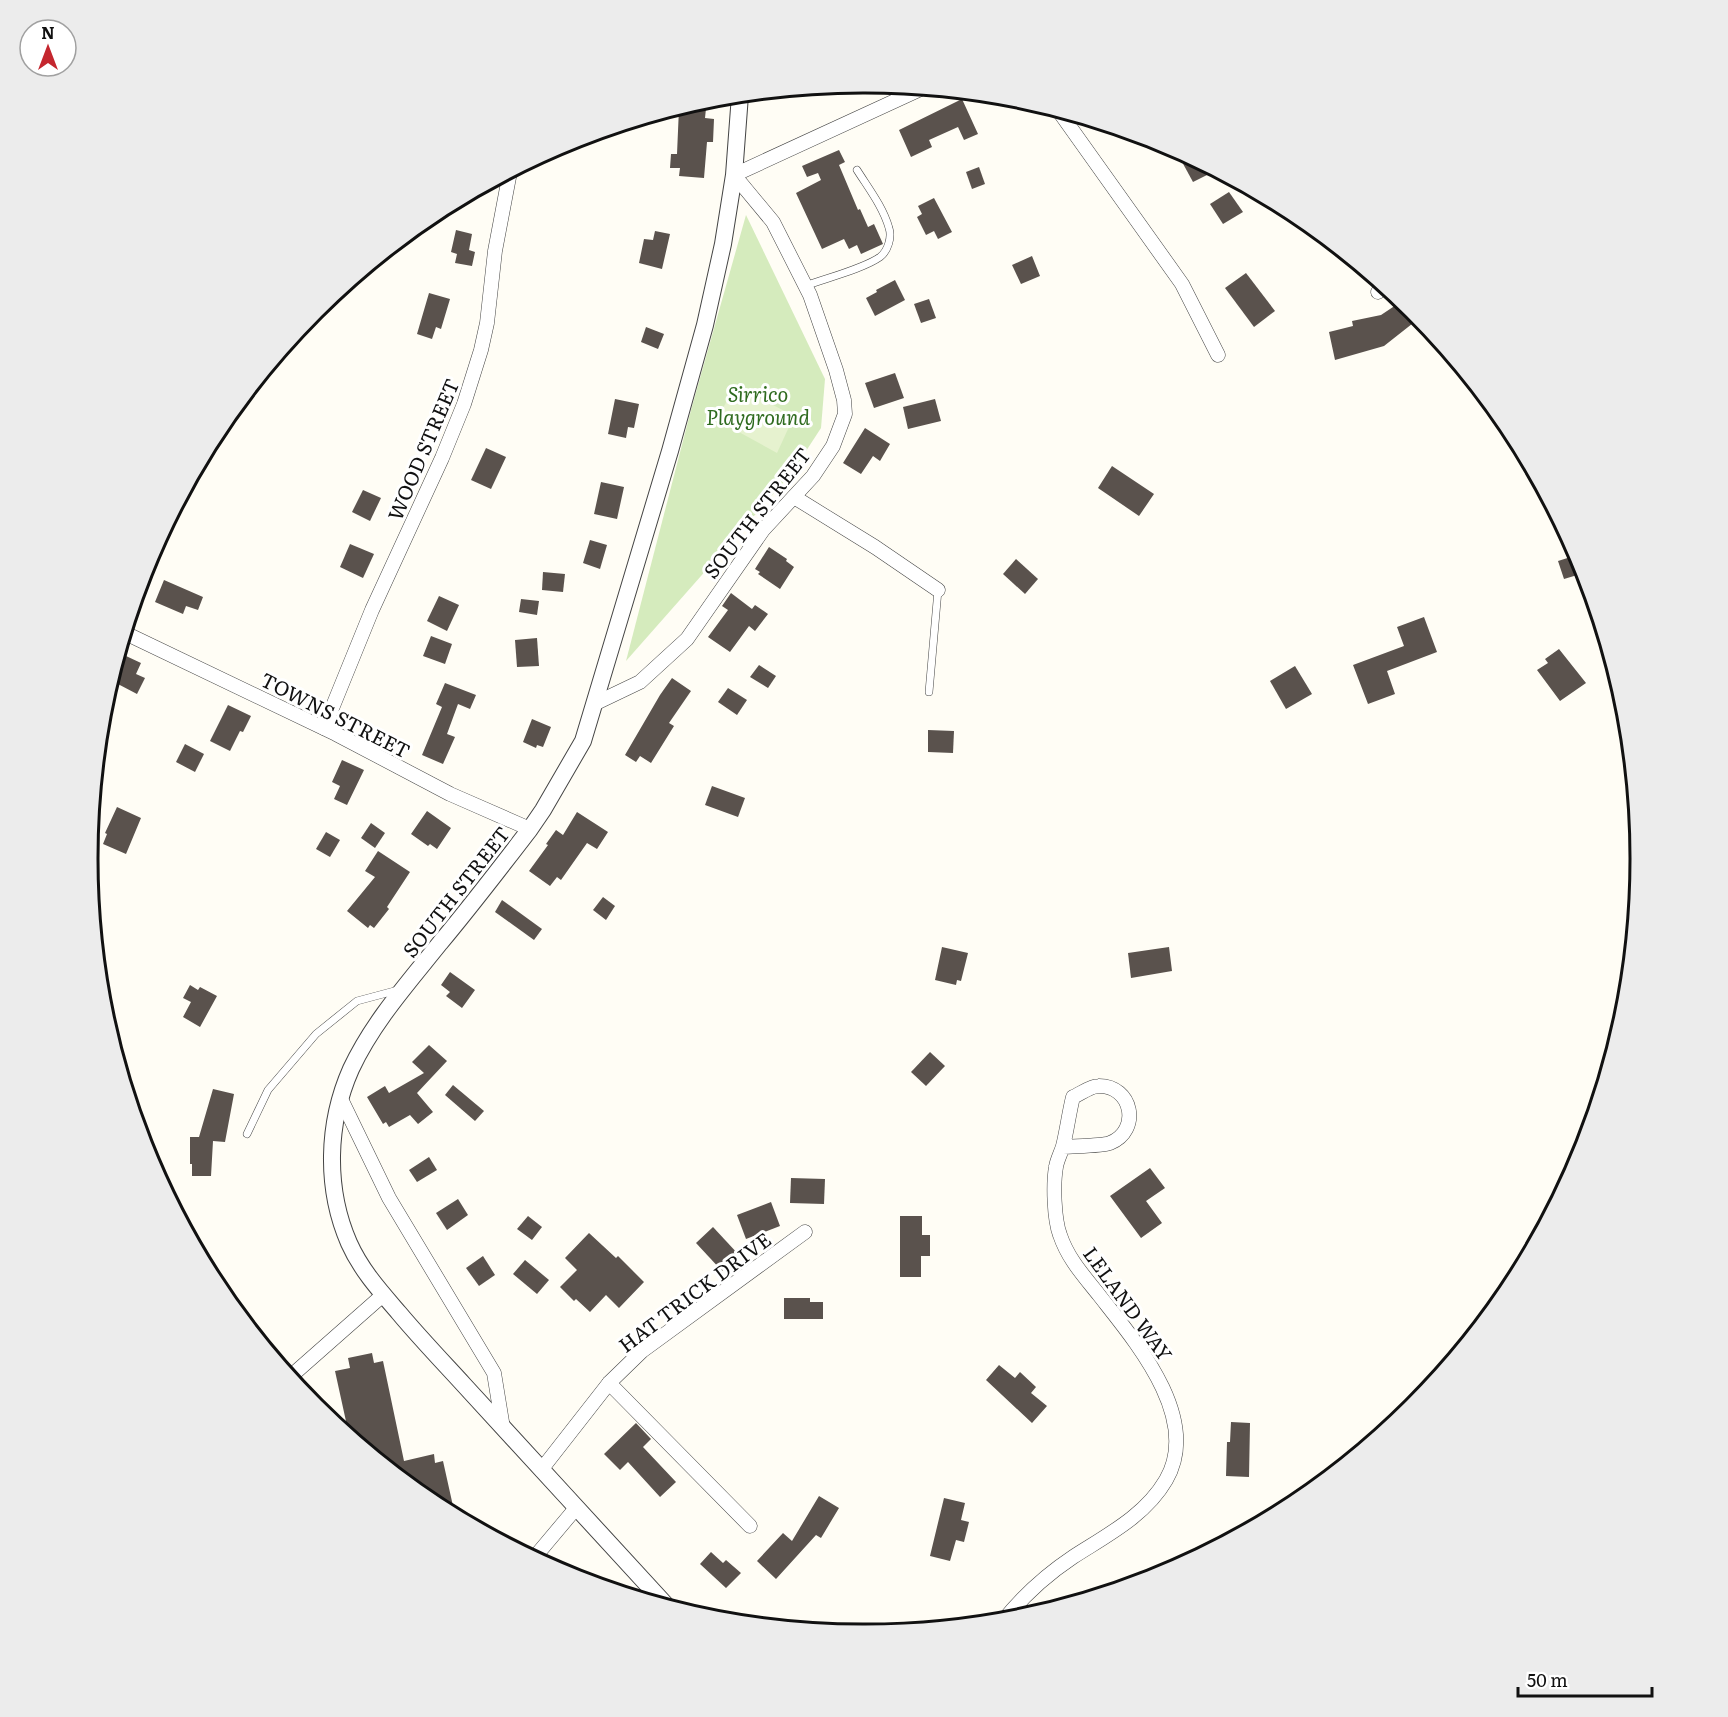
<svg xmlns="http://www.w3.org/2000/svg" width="1728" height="1717" font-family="Literata,serif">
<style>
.green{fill:#d5ebbd}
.pitch{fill:#e6f2cf}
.building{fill:#5a524d}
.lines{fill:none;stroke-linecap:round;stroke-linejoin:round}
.service-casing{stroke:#444;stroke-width:8}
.minor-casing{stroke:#444;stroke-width:15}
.tertiary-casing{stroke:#444;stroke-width:18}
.service{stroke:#fff;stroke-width:7}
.minor{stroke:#fff;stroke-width:14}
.tertiary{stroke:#fff;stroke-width:16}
.labels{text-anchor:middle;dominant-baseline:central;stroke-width:6;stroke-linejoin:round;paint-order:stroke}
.park-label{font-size:20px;font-style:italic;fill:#2f6b1f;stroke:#fff}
.street-label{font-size:20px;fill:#111;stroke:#fff}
.rim{fill:none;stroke:#111;stroke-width:3}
</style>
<rect width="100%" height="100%" fill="#fffdf5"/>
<!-- green -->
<path class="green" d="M 746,215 L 825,379 L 821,428 L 791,474 L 626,661 L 691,410 Z"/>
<!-- pitch -->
<path class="pitch" d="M 735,385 L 794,416 L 777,453 L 717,420 Z"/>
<!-- building -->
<g class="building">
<path d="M 707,99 L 705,118 L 714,119 L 713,142 L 707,142 L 704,178 L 679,176 L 680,168 L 670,168 L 671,154 L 677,154 L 679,108 Z"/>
<path d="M 962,99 L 978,134 L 964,140 L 958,127 L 929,140 L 932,147 L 911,157 L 899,130 Z"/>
<path d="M 1175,149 L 1215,171 L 1193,182 Z"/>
<path d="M 839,150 L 845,162 L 839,165 L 858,210 L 860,209 L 868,227 L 874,224 L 883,244 L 861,254 L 857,245 L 849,249 L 844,239 L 822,249 L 796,193 L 821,180 L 818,173 L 807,177 L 802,166 Z"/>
<path d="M 979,167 L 985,184 L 972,189 L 966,172 Z"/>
<path d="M 1229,192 L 1243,212 L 1223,224 L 1210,204 Z"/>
<path d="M 934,198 L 952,232 L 938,239 L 934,231 L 926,235 L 917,217 L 922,214 L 918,206 Z"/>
<path d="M 456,230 L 472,234 L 469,250 L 475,252 L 472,266 L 455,263 L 457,254 L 451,252 Z"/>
<path d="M 655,231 L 670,234 L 662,269 L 639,263 L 644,239 L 653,240 Z"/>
<path d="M 1032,256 L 1040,276 L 1021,284 L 1012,265 Z"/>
<path d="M 1246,273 L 1275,311 L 1254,327 L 1225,288 Z"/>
<path d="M 895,280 L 905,300 L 875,316 L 866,298 L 877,292 L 876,290 Z"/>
<path d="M 429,293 L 450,299 L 441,329 L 436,327 L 432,339 L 417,334 Z"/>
<path d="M 929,299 L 936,318 L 921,323 L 914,304 Z"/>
<path d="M 1402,301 L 1407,305 L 1417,320 L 1384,346 L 1335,360 L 1329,332 L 1353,326 L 1352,321 L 1381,315 Z"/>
<path d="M 646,327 L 664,334 L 658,349 L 641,342 Z"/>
<path d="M 895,373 L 904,398 L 874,408 L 865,383 Z"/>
<path d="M 615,399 L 639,404 L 634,428 L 628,427 L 626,438 L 608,434 Z"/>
<path d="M 935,399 L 941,421 L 908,429 L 903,407 Z"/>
<path d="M 865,428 L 890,444 L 880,461 L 873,456 L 861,474 L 843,463 Z"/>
<path d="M 486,448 L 506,457 L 491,489 L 471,480 Z"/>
<path d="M 1112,466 L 1154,494 L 1139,516 L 1098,488 Z"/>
<path d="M 601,482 L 624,487 L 617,519 L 594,514 Z"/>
<path d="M 363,490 L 381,498 L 370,521 L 352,512 Z"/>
<path d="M 590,540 L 607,545 L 600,569 L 583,563 Z"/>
<path d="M 350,544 L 374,554 L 363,578 L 340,567 Z"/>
<path d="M 769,547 L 787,559 L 786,561 L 794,567 L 780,589 L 758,574 L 760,572 L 755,569 Z"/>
<path d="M 1577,555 L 1584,573 L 1564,579 L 1558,561 Z"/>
<path d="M 1016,559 L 1038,579 L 1025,594 L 1003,574 Z"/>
<path d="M 543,572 L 565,574 L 563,592 L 542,590 Z"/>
<path d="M 164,580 L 203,597 L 198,610 L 186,606 L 183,614 L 155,602 Z"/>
<path d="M 731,593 L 752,609 L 755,605 L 768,614 L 755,631 L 749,626 L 730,652 L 708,637 L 728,610 L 722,606 Z"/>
<path d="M 439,596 L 459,605 L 447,631 L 427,621 Z"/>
<path d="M 521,599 L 539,601 L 537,615 L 519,612 Z"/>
<path d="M 1424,617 L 1437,652 L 1387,671 L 1395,694 L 1368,704 L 1353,665 L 1404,646 L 1397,627 Z"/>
<path d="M 431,636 L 452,644 L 445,664 L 423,656 Z"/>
<path d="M 537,638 L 539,666 L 517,667 L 515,640 Z"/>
<path d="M 1559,649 L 1586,683 L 1560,701 L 1537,670 L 1548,663 L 1545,659 Z"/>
<path d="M 126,656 L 141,663 L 136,674 L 145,678 L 137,694 L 116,683 L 118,678 L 116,677 Z"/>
<path d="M 759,665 L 776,676 L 768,688 L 750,677 Z"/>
<path d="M 1295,666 L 1312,694 L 1286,709 L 1270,681 Z"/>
<path d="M 672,678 L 691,691 L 669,723 L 674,726 L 651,763 L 640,756 L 636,762 L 625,755 L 660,695 Z"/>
<path d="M 445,683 L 476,695 L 470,709 L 458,704 L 447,734 L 455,737 L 443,764 L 422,755 L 442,707 L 436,704 Z"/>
<path d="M 728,688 L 747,700 L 737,715 L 718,702 Z"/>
<path d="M 228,705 L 251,716 L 243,732 L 240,731 L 230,751 L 210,741 Z"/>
<path d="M 532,719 L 551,727 L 543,747 L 537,745 L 536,748 L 523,742 Z"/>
<path d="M 928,730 L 954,731 L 953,753 L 928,752 Z"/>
<path d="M 185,744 L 204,754 L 195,772 L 176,762 Z"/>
<path d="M 342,760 L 364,770 L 347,805 L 334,799 L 340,786 L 332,782 Z"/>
<path d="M 712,786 L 745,798 L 738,817 L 705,805 Z"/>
<path d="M 117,807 L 141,818 L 126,854 L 103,844 L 107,834 L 105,833 Z"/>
<path d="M 427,811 L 451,828 L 437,849 L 430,844 L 428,846 L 411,834 Z"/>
<path d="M 577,812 L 608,832 L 597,849 L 587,843 L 561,880 L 557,877 L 550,886 L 529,871 L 548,845 L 546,844 L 556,830 L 563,835 Z"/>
<path d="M 371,823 L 385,833 L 375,848 L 361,838 Z"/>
<path d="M 326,832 L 340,840 L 330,857 L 316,849 Z"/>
<path d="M 378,851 L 410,872 L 387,907 L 389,909 L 374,928 L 370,925 L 368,928 L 347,911 L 375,877 L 365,871 Z"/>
<path d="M 603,897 L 615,906 L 606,920 L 593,910 Z"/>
<path d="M 502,900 L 542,929 L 534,940 L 495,912 Z"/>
<path d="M 942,947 L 968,953 L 961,981 L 957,980 L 956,985 L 935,980 Z"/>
<path d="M 1169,947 L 1172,971 L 1131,978 L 1128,953 Z"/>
<path d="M 450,972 L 475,990 L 462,1008 L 446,996 L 450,992 L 441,985 Z"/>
<path d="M 190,985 L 198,990 L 200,987 L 217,996 L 200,1027 L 183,1017 L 191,1002 L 183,998 Z"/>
<path d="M 429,1045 L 447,1061 L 417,1093 L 433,1112 L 418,1124 L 410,1115 L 389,1127 L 386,1122 L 383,1124 L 367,1097 L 385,1086 L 389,1093 L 424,1073 L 412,1062 Z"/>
<path d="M 930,1052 L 945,1066 L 926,1086 L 911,1072 Z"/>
<path d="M 453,1085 L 484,1111 L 475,1121 L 445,1095 Z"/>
<path d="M 213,1089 L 234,1094 L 225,1142 L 213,1141 L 211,1176 L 192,1176 L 192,1164 L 190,1164 L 190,1137 L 199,1137 Z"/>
<path d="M 429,1157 L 437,1170 L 417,1182 L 409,1170 Z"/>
<path d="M 1150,1168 L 1165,1188 L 1146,1201 L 1162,1223 L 1141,1238 L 1110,1196 Z"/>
<path d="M 791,1178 L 825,1179 L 824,1204 L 790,1203 Z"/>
<path d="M 458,1199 L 468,1215 L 447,1230 L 436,1213 Z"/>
<path d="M 771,1202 L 780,1226 L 746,1239 L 737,1215 Z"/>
<path d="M 528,1216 L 542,1227 L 532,1240 L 517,1229 Z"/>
<path d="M 900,1216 L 922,1216 L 922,1235 L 930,1235 L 930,1256 L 921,1256 L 921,1277 L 900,1277 Z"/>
<path d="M 713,1227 L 739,1255 L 722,1271 L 696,1243 Z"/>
<path d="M 589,1233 L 616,1258 L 618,1256 L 644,1282 L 619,1308 L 606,1295 L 590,1312 L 576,1299 L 574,1301 L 560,1287 L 577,1270 L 565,1258 Z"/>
<path d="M 483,1256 L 495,1275 L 479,1286 L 466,1268 Z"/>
<path d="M 525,1260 L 549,1280 L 537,1294 L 513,1274 Z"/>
<path d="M 784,1298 L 810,1298 L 810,1302 L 823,1302 L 823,1319 L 784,1319 Z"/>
<path d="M 372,1353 L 374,1363 L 383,1361 L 404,1461 L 434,1454 L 435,1463 L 443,1461 L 455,1515 L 433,1504 L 349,1435 L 335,1371 L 350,1368 L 348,1358 Z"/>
<path d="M 999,1365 L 1015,1378 L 1020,1372 L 1036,1387 L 1031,1393 L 1047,1406 L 1032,1423 L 986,1380 Z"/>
<path d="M 1231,1422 L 1250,1423 L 1249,1477 L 1226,1476 L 1227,1442 L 1230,1442 Z"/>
<path d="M 636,1423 L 651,1439 L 643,1447 L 676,1482 L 660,1497 L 628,1462 L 620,1470 L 604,1454 Z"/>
<path d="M 819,1496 L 839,1508 L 821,1538 L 816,1535 L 776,1579 L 757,1561 L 783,1533 L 792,1541 Z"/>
<path d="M 944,1498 L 965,1503 L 961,1520 L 969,1522 L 964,1542 L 956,1540 L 950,1561 L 930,1556 Z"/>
<path d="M 711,1552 L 723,1563 L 726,1560 L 741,1573 L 726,1588 L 700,1564 Z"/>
</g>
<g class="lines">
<!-- service casing -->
<g class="service-casing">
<g id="service">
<path d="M 805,286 C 826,278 863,269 880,257 C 888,251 892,237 889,228 C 883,207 869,189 857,170"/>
<path d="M 929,692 L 938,590"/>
<path d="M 247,1134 L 268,1090 L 316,1034 L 357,1001 L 398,990"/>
</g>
</g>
<!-- minor casing -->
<g class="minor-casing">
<g id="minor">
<path d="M 1058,110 L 1182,284 L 1218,355"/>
<path d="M 1130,132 L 1139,137 L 1151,138"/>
<path d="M 1378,292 L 1383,286"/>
<path d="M 794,497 L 875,547 L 938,590"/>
<path d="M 125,633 L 336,734 L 450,794 L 530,829"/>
<path d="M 594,704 L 640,682 L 687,639 L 763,530 L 813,476 L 833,446 L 845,414 L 844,400 L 836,370 L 810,295 L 773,222 L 734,175 L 923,88"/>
<path d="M 324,728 L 372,610 L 442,458 L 464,404 L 481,350 L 487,323 L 495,251 L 510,172"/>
<path d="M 341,1099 L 389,1198 L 494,1373 L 503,1428"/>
<path d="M 290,1377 L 383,1295"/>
<path d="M 609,1383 L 750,1526"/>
<path d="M 541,1470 L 609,1383 L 642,1351 L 805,1232"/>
<path d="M 534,1558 L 576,1508"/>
<path d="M 1003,1621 C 1023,1596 1046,1575 1073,1557 C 1107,1535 1145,1516 1166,1480 C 1202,1418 1135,1341 1099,1295 C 1084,1276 1068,1259 1060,1235 C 1054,1219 1053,1184 1056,1167 C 1057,1160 1061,1153 1063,1146 C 1067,1130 1069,1113 1073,1097 C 1080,1094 1091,1086 1098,1086 C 1133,1085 1141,1131 1110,1143 C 1102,1146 1074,1146 1063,1147"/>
</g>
</g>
<!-- tertiary casing -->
<g class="tertiary-casing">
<path id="tertiary" d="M 666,1605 C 599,1532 531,1458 464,1385 C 442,1361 420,1338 399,1313 C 380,1291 361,1270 349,1243 C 325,1188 327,1123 351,1069 C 373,1022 408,983 440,943 C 471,906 500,868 530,829 L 543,810 L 583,741 L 670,451 L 705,325 L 723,244 L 734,175 L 740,95"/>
</g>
<!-- service -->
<use href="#service" class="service"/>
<!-- minor -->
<use href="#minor" class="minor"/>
<!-- tertiary -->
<use href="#tertiary" class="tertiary"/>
</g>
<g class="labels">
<!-- park labels -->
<g class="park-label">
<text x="758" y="393">Sirrico<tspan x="758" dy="23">Playground</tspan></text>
</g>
<!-- street labels -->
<g class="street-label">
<text transform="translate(422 449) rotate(-67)">WOOD STREET</text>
<text transform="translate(756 512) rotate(-52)">SOUTH STREET</text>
<text transform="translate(336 714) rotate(27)">TOWNS STREET</text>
<text transform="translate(455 891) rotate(-52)">SOUTH STREET</text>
<text transform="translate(694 1291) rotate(-37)">HAT TRICK DRIVE</text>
<text transform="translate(1129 1303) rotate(54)">LELAND WAY</text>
</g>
</g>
<!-- crop -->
<path d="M0 0H1728V1717H0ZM863 93H865A765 765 0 0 1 1630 858V859A765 765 0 0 1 865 1624H863A765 765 0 0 1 98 859V858A765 765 0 0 1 863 93Z" fill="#ececec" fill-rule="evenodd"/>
<path class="rim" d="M863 93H865A765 765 0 0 1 1630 858V859A765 765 0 0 1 865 1624H863A765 765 0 0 1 98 859V858A765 765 0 0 1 863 93Z"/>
<!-- north arrow -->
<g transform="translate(48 48)"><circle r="28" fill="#ffffff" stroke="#a0a0a0" stroke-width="1.5"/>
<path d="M0-4.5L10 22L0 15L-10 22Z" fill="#c4262e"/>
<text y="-9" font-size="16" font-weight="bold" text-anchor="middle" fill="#111111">N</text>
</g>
<!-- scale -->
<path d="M1518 1687v9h134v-9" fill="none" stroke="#111111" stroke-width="3"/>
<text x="1527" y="1687" font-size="18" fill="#111111" stroke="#ffffff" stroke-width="4.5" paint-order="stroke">50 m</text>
</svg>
